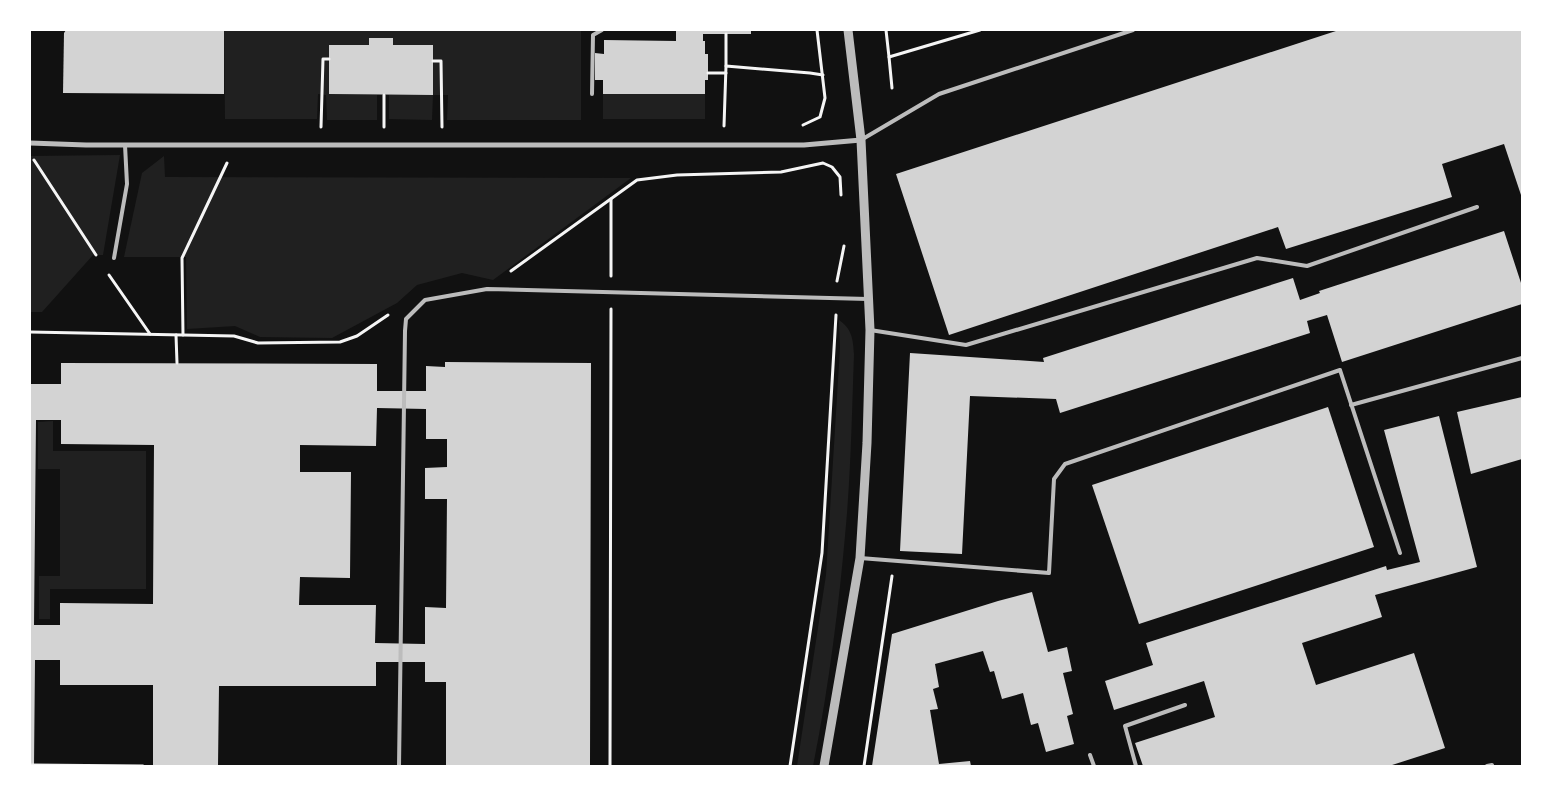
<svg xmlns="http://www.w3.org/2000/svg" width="1552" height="796" font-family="Signika,sans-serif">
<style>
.green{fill:#202020}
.building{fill:#d3d3d3;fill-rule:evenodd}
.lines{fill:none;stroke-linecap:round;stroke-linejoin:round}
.path{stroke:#f5f5f5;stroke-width:3}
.service{stroke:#bcbcbc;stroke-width:4}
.minor{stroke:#bcbcbc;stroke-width:5}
.tertiary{stroke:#bcbcbc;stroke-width:9}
</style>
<rect width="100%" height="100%" fill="#111"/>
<!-- green -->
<g class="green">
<path d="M 224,30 L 581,30 L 581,120 L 447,120 L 448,95 L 433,95 L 432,120 L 389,119 L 389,95 L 433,95 L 433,45 L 393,45 L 393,38 L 370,38 L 369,45 L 329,45 L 329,94 L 377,95 L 377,120 L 327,120 L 326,95 L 318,94 L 317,119 L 225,119 Z"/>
<rect x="603" y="94" width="102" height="25"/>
<path d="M 120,155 L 103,255 L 93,255 L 42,312 L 30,312 L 30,156 Z"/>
<path d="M 164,156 L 165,177 L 631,178 L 493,280 L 462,273 L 417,285 L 397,303 L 332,338 L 260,337 L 235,326 L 187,329 L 186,257 L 124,257 L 142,173 Z"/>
<path d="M 839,320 C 852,329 853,339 854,354 C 852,410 851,468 846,525 C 839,605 829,687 813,766 L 797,766 L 826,575 L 840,348 Z"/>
<path d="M 53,421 L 53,451 L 146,451 L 146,589 L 50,589 L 50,619 L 39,619 L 39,576 L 60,576 L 60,469 L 38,469 L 38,422 Z"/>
</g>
<!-- building -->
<g class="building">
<path d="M 66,30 L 224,30 L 224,94 L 63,93 L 64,33 Z"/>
<path d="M 676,30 L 751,30 L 751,34 L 703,34 L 703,41 L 705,41 L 705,54 L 708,54 L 708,80 L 705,80 L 705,94 L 603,94 L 603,80 L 595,80 L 595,53 L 604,54 L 604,40 L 676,41 Z"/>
<path d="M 1339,30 L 1522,30 L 1522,198 L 1504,144 L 1442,164 L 1452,197 L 1286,249 L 1278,227 L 949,335 L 896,174 Z"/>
<path d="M 369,38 L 393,38 L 393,45 L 433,45 L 433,95 L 329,94 L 329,45 L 369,45 Z"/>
<path d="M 1504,231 L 1522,286 L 1522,304 L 1342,362 L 1327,315 L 1307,321 L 1310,333 L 1060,413 L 1056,399 L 970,396 L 962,554 L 900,551 L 910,353 L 1044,362 L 1043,358 L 1293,278 L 1300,300 L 1320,293 L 1319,291 Z"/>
<path d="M 445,362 L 591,363 L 590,766 L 446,766 L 446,682 L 425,682 L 425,662 L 376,662 L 376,686 L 219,686 L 218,766 L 153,766 L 153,685 L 60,685 L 60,660 L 35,660 L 34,766 L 30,766 L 30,384 L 61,384 L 61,363 L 377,364 L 377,391 L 426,391 L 426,366 L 445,367 ZM 377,408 L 426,409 L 426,439 L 447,439 L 447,467 L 425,468 L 425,499 L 447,499 L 446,608 L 425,607 L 425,644 L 375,643 L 376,605 L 299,605 L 300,577 L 350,578 L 351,472 L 300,472 L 300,445 L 376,446 ZM 36,420 L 61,420 L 61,444 L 154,445 L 153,604 L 60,603 L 60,625 L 34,625 Z"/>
<path d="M 1522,397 L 1522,459 L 1471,474 L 1457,412 Z"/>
<path d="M 1328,407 L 1374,547 L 1139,624 L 1092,485 Z"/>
<path d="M 1439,416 L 1477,567 L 1375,595 L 1382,617 L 1302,643 L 1316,685 L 1414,653 L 1445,748 L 1389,766 L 1143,766 L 1135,743 L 1215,717 L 1204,681 L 1114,710 L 1105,681 L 1153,665 L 1146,643 L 1386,566 L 1387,570 L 1420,562 L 1384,430 Z"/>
<path d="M 1032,592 L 1048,652 L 1067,647 L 1072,671 L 1063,673 L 1073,714 L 1067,716 L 1074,744 L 1046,752 L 1038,723 L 1031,725 L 1023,693 L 1002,699 L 994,671 L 990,672 L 983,651 L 935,664 L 939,687 L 933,689 L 938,709 L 930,710 L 939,764 L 970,761 L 971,766 L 872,766 L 892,634 L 998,601 Z"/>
</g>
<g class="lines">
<!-- path -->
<g class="path">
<path d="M 886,30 L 889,57 L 980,30"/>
<path d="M 726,34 L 726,66"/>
<path d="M 889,57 L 892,88"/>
<path d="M 433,61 L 441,61 L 442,127"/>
<path d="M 708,73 L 726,73"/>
<path d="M 803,125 L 820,117 L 825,98 L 817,30"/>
<path d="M 724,126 L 726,66 L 810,73 L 823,75"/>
<path d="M 321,127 L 323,59 L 329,59"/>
<path d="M 384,127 L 384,95"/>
<path d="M 34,160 L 96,255"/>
<path d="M 511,271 L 637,180 L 677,175 L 781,172 L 823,163 L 832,167 L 840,177 L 841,195"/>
<path d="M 109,275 L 150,334"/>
<path d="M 611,276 L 611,199"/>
<path d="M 837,281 L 844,246"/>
<path d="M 30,332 L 234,336 L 258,343 L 340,342 L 357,336 L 388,315"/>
<path d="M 176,335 L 177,363"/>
<path d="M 183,335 L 182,258 L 227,163"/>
<path d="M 30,765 L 143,766"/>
<path d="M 610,766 L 611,309"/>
<path d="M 790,766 L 822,553 L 836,315"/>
<path d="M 864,766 L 892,576"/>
</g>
<!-- service -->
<g class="service">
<path d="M 592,94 L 593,35 L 602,30"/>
<path d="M 861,140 L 939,94 L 1133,30"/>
<path d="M 114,258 L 127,184 L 125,145"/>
<path d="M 870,330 L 966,345 L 1257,258 L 1307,266 L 1477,207"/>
<path d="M 1351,405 L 1522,358"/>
<path d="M 860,558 L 1049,573 L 1054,479 L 1065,464 L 1340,370 L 1400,553"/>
<path d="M 1090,755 L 1094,766"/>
<path d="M 399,766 L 405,331 L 406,319 L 425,300 L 487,289 L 868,299"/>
<path d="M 1136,766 L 1125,726 L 1185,705"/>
<path d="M 1487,766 L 1492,765 L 1492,766"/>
</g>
<!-- minor -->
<path class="minor" d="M 30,143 L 86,145 L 804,145 L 861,140"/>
<!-- tertiary -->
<path class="tertiary" d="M 824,766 L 860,558 L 867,443 L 870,330 L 861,140 L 848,30"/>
</g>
<!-- border -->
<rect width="1552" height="796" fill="none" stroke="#ffffff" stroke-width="62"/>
</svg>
